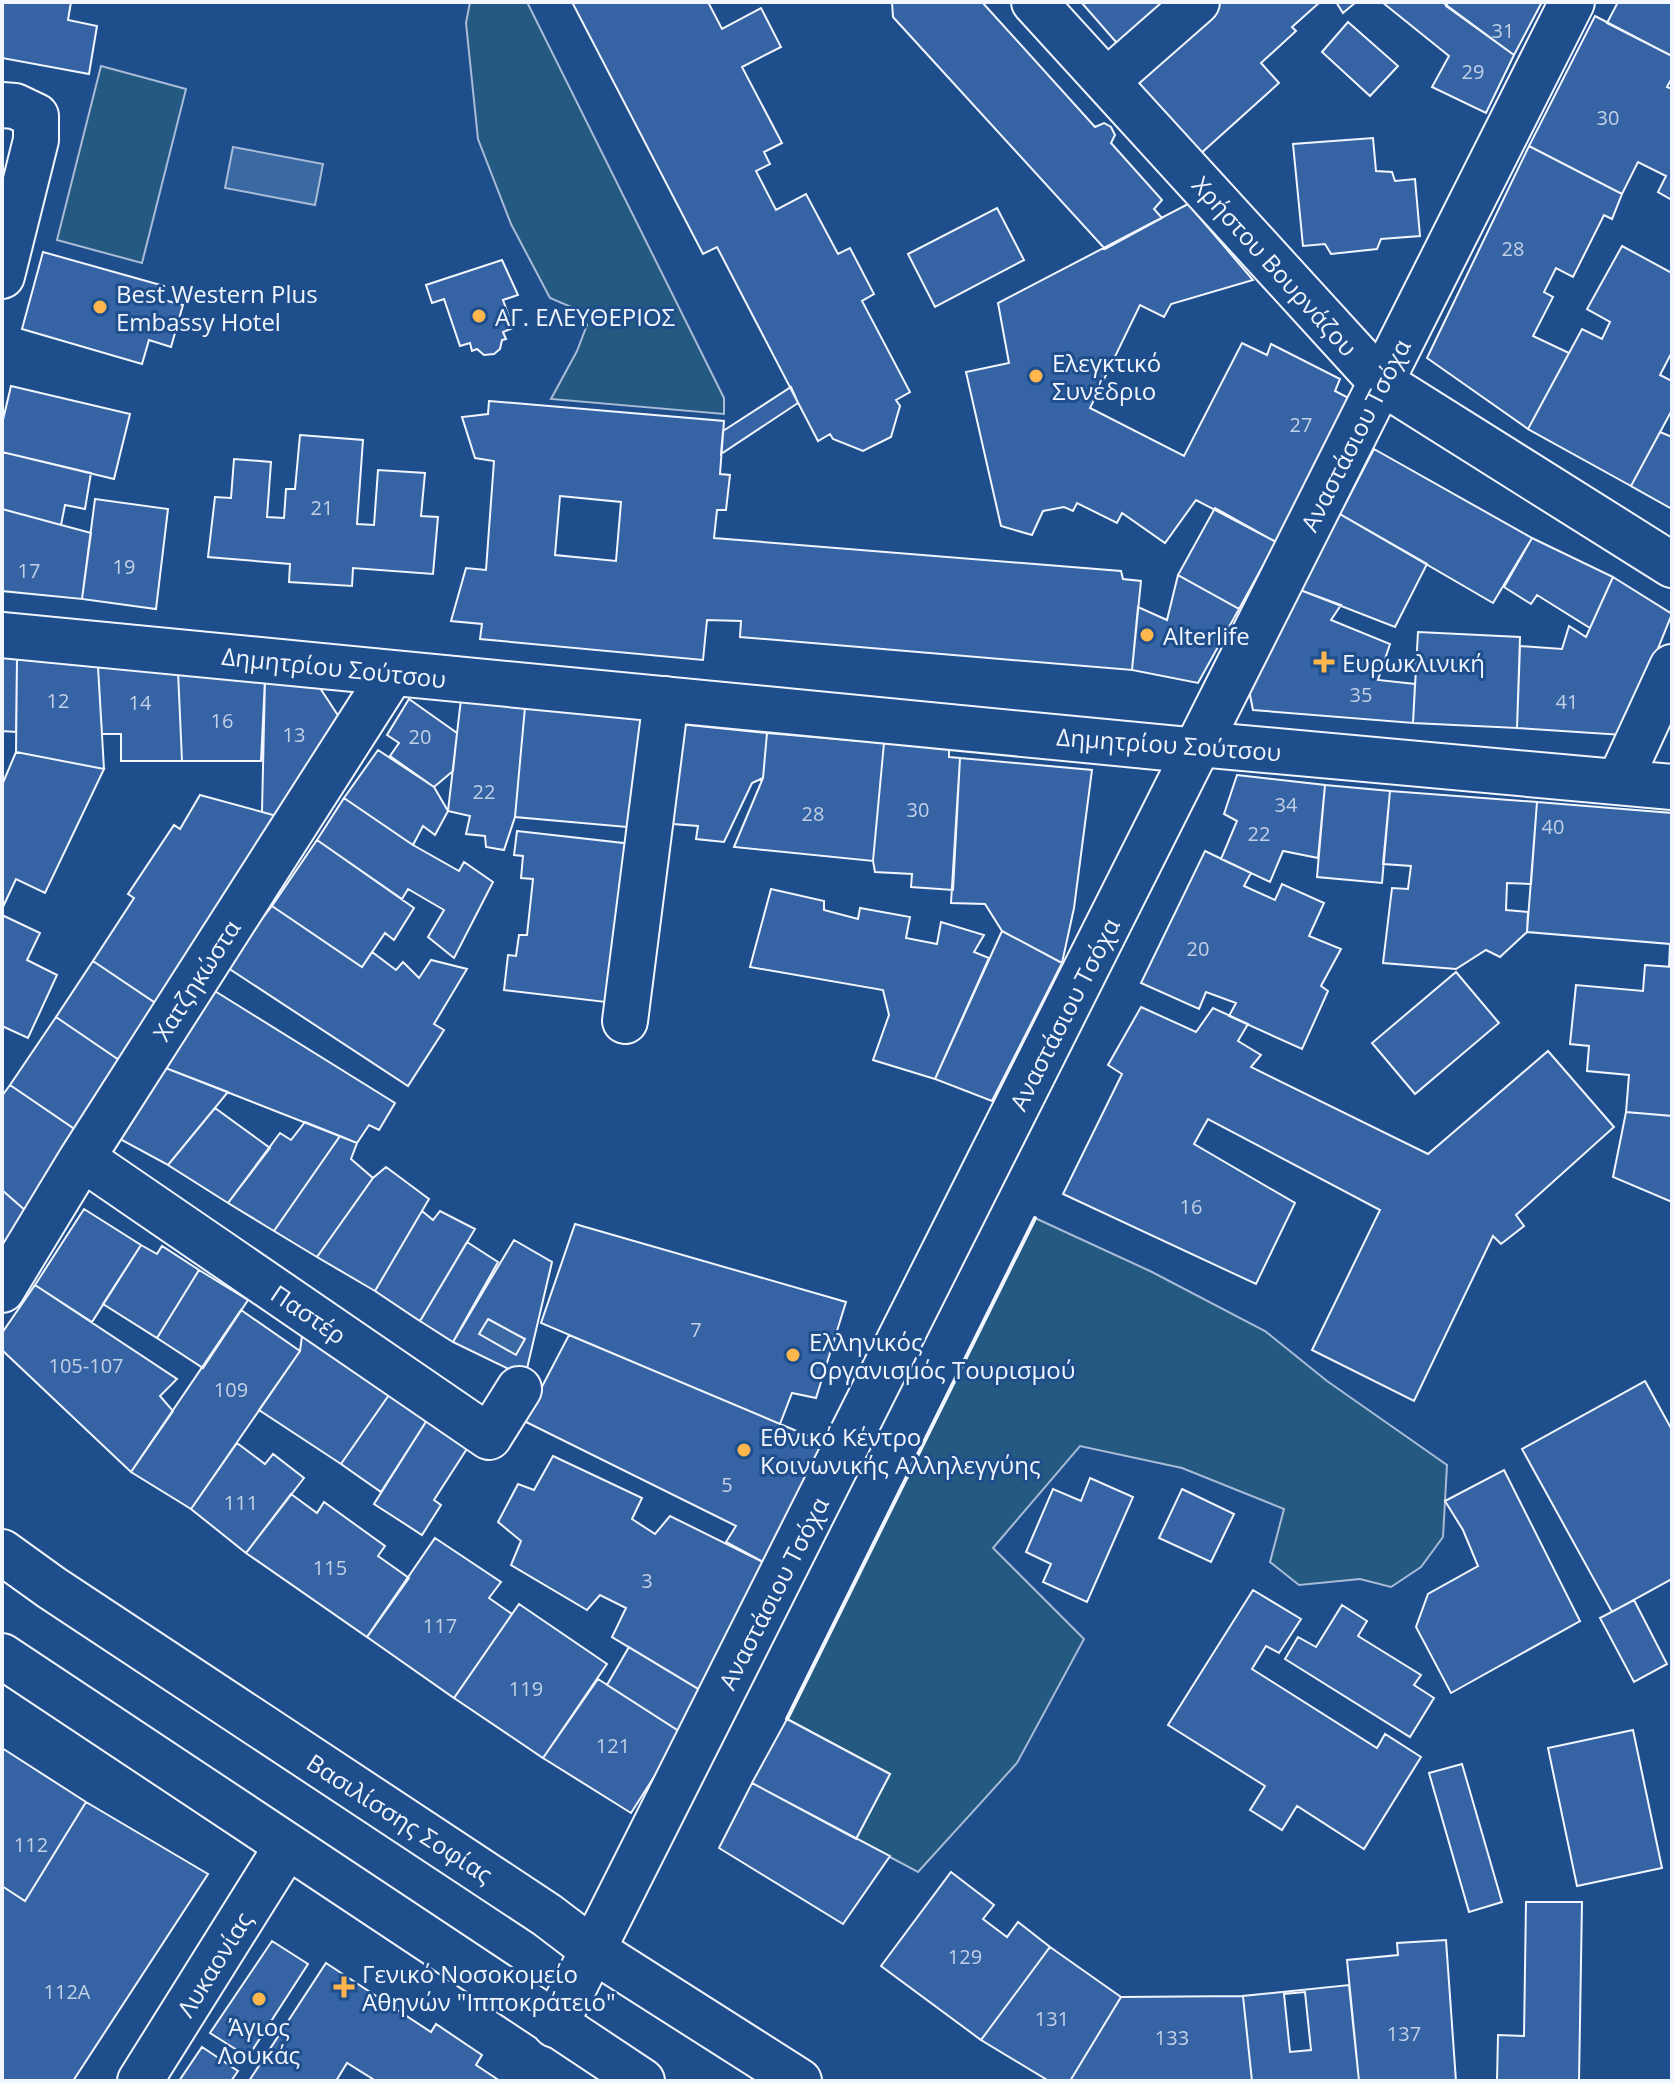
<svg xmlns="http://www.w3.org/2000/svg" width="1674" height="2083" font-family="'Open Sans',sans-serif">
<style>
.green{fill:#245a82;stroke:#a8bbd7;stroke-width:2}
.water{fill:#3b69a3;stroke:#a8bbd7;stroke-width:2}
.building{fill:#3563a3;stroke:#f2f6ff;stroke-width:2;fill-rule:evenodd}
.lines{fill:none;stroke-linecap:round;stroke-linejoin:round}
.minor-casing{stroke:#f2f6ff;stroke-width:48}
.major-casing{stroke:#f2f6ff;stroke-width:48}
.minor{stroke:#1f4e8c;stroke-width:44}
.major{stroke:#1f4e8c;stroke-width:44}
.wall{stroke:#f2f6ff;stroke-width:4}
.poi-dot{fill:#ffb74d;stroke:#1f4e8c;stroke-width:3}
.labels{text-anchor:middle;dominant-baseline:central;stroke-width:6;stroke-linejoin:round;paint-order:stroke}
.number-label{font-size:20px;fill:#c3d1e8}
.street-label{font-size:24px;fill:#f2f6ff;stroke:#1f4e8c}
.poi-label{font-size:24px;fill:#f2f6ff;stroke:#1f4e8c;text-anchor:start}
</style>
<rect width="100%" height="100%" fill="#1f4e8c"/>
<!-- green -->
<path class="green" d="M470 2H527L724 398V414L551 399 577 351 587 325 576 309 550 298 511 224 478 139 466 23Z
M101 66 186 89 142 263 57 240Z
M1035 1218 1152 1272 1265 1331 1327 1381 1447 1465 1443 1537 1421 1567 1391 1587 1360 1579 1299 1585 1270 1562 1284 1509 1182 1468 1080 1446 993 1548 1084 1639 1017 1763 918 1872 856 1839 890 1774 787 1719Z"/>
<!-- water -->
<path class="water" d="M233 147 323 164 315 205 225 188Z
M488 1319 525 1339 516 1355 479 1334Z"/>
<!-- building -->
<path class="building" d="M2 2H71L68 20 97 26 89 74 2 58Z
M572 2H708L722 29 761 8 781 47 742 67 782 143 764 152 770 164 756 171 776 210 806 194 838 254 850 248 874 294 862 301 910 392 896 400 900 406 891 437 863 451 833 439 830 434 818 441 717 247 703 254Z
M892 2H982L1095 127 1104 123 1111 127 1115 135 1111 143 1162 200 1154 209 1162 218 1105 249 893 17Z
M1081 2H1176L1123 50Z
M1216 2H1320L1292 27 1296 31 1261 63 1279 83 1199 155 1131 78Z
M1336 2H1356L1343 13Z
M1382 2H1442L1514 55 1486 113 1432 87 1449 56Z
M1448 2H1542L1514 55 1446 6Z
M1618 2H1672V56L1607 23Z
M1595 16 1672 56V78L1667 87 1672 89V200L1658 192 1666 176 1638 162 1622 194 1529 146Z
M1348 22 1398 66 1370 96 1322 52Z
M1373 138 1376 171 1392 172 1395 181 1415 179 1420 236 1381 239 1377 249 1331 254 1325 244 1303 246 1293 144Z
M1529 146 1622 194 1612 219 1604 215 1573 277 1556 268 1544 292 1553 297 1533 336 1569 353 1528 429 1427 358Z
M1188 204 1253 280 1171 304 1164 317 1140 305 1090 408 1184 456 1242 343 1267 355 1271 344 1340 379 1335 391 1362 405 1276 542 1196 500 1165 543 1122 513 1117 523 1077 503 1073 511 1064 507 1043 511 1032 535 1001 526 966 372 1009 363 998 303Z
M997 208 1024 260 935 307 908 254Z
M1622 246 1672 273V352L1660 375 1672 381V410L1631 486 1528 429 1582 329 1602 339 1610 322 1587 309Z
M43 252 164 286 160 299 183 305 171 347 149 340 142 364 22 329Z
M502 260 518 295 503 300 513 328 503 332 506 339 502 340 500 349 494 354 484 355 477 349 472 351 470 343 460 346 444 299 432 303 426 285Z
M11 386 130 414 114 479 2 452V424Z
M791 387 798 403 721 454 723 431Z
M489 401 724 421 720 474 730 475 726 510H717L714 538 1121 571 1123 579 1141 581 1132 670 740 637 741 621 707 620 703 660 480 639 482 624 451 621 466 568 486 570 494 461 475 458 462 417 488 414ZM560 496 621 502 616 561 555 555Z
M1660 432 1672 437V509L1631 486Z
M300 435 363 440 357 524 374 525 378 470 425 473 421 516 438 517 433 574 353 568 352 586 289 582 290 564 208 557 215 497 231 498 234 459 271 462 267 517 284 518 286 489H295Z
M1374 449 1532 538 1493 603 1340 514Z
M2 452 91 473 85 509 65 505 61 525 2 509Z
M95 499 168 509 156 609 82 599Z
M1215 508 1276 542 1239 609 1178 575Z
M2 509 91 533 82 599 2 591Z
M1340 514 1427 564 1395 627 1300 590Z
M1532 538 1613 577 1590 628 1537 595 1531 604 1504 587Z
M1178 575 1239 609 1198 683 1132 670 1138 607 1167 620Z
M1613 577 1672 614 1623 735 1517 728 1520 646 1562 649 1569 626 1586 637Z
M1300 590 1341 605 1331 620 1390 644 1378 680 1415 684 1413 723 1253 710 1249 690Z
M1418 632 1520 637 1517 728 1413 723Z
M2 657 17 659 16 732 2 731Z
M17 659 98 667 104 769 16 752Z
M98 667 178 671 182 761H121V734H102Z
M178 671 265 679 261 761H182Z
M265 679 318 685 341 720 284 818 262 812Z
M409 699 457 733 453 771 434 787 390 756 399 743 387 735Z
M461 699 525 707 515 817 504 850 486 847 485 836 466 834 470 816 448 811Z
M525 707 648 718 638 828 515 817Z
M679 724 767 733 763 778 752 783 724 842 696 839 698 826 673 824Z
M767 733 884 743 873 861 734 847 763 778Z
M884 743 949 746V757L960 758 953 890 911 887 912 874 875 872 873 861Z
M378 750 434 787 448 811 435 835 423 826 413 845 344 798Z
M16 752 104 769 45 893 16 879 2 909V785Z
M960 758 1092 770 1074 908 1062 963 1002 931 985 904 951 903Z
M1237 775 1325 785 1318 858 1283 851 1270 882 1221 859 1237 821 1224 814Z
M1325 785 1390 791 1382 883 1317 877Z
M1390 791 1537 802 1531 884 1507 883 1506 910 1528 912 1527 932 1500 957 1486 950 1456 969 1383 963 1392 888 1408 889 1411 866 1383 864Z
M200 795 284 818 160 1006 93 961 134 898 128 894 174 825 180 829Z
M344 798 413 845 459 871 464 862 493 882 454 958 428 937 444 910 408 889 402 899 317 840Z
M1537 802 1672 813V967H1669L1670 944 1527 932Z
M517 831 632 844 614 1003 504 990 508 955 516 956 519 935H527L533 879 521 878 523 856 514 855Z
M317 840 414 908 394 940 385 933 362 967 272 906Z
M1205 851 1251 873 1244 886 1275 900 1282 884 1324 903 1309 936 1341 949 1321 986 1328 991 1302 1049 1229 1016 1236 1003 1206 992 1199 1009 1141 983Z
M771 889 824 901V910L858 919 860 908 910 917 906 938 937 944 941 922 984 935 974 952 989 958 935 1079 873 1060 889 1015 883 990 750 967Z
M272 906 362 967 372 952 396 970 403 962 419 978 431 960 467 969 434 1024 444 1030 408 1086 225 966Z
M2 915 40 933 27 960 57 975 28 1038 2 1026Z
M1002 931 1062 963 992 1101 935 1079Z
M93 961 160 1006 125 1064 56 1017Z
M1645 965 1672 967V1116L1626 1112 1629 1075 1587 1071 1589 1046 1570 1044 1576 985 1643 991Z
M1456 972 1499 1023 1415 1094 1372 1043Z
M210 988 395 1103 379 1130 369 1125 357 1143 163 1067Z
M1141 1007 1196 1032 1213 1008 1248 1024 1238 1041 1261 1055 1251 1067 1428 1154 1548 1051 1614 1127 1516 1215 1524 1226 1501 1244 1493 1236 1414 1401 1312 1350 1380 1210 1208 1119 1194 1144 1295 1203 1256 1284 1063 1194 1122 1074 1108 1065Z
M56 1017 125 1064 79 1132 10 1085Z
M163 1067 228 1092 168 1165 118 1138Z
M10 1085 79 1132 27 1212 2 1190V1096Z
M215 1108 270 1148 228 1203 168 1165Z
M1626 1112 1672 1116V1202L1613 1177Z
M305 1122 340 1136 274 1231 228 1203 280 1133 291 1140Z
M340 1136 357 1143 351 1159 373 1178 317 1257 274 1231Z
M386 1167 429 1199 375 1291 317 1257 373 1178Z
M2 1190 27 1212 5 1245 2 1242Z
M84 1209 141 1245 92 1322 35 1285Z
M422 1211 433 1220 440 1211 475 1229 420 1321 375 1291Z
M575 1224 846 1302 816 1398 792 1393 780 1424 541 1323Z
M514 1240 552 1262 525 1377 453 1342ZM488 1319 525 1339 516 1355 479 1334Z
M467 1242 498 1262 453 1342 420 1321Z
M141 1245 157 1254 162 1246 199 1270 157 1338 103 1304Z
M199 1270 248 1300 203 1368 157 1338Z
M35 1285 177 1379 160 1396 173 1411 131 1472 2 1350V1333Z
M241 1310 300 1351 191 1509 131 1472Z
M569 1335 823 1442 767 1564 726 1542 736 1526 524 1421Z
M302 1336 391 1392 341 1464 259 1410 300 1351Z
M1645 1381 1672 1430V1579L1612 1612 1522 1449Z
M391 1392 429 1417 381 1492 341 1464Z
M429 1417 470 1444 434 1500 441 1505 422 1535 374 1504Z
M237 1443 265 1464 273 1454 304 1478 246 1553 191 1509Z
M553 1456 642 1498 632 1519 655 1534 670 1516 767 1564 700 1690 612 1637 626 1608 600 1595 587 1610 511 1565 521 1541 498 1522 518 1484 534 1490Z
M1504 1470 1580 1621 1451 1693 1416 1627 1428 1594 1478 1566 1463 1530 1445 1501Z
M1090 1478 1133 1497 1087 1602 1043 1582 1051 1564 1026 1552 1053 1489 1081 1501Z
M1182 1489 1234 1514 1211 1562 1159 1538Z
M291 1494 317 1513 324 1502 385 1546 378 1556 409 1578 367 1637 246 1553Z
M435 1538 501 1582 489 1598 512 1614 454 1698 367 1637Z
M1253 1590 1301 1619 1279 1653 1266 1646 1252 1669 1377 1748 1385 1734 1421 1757 1364 1849 1297 1806 1282 1830 1250 1810 1265 1786 1168 1725Z
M1634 1600 1667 1664 1634 1682 1600 1618Z
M519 1604 607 1664 543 1758 454 1698Z
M1342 1605 1367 1621 1358 1636 1421 1675 1414 1685 1434 1698 1410 1737 1285 1659 1298 1637 1316 1647Z
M629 1647 700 1690 682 1733 607 1685Z
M598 1679 682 1733 631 1813 543 1758Z
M787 1719 890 1774 856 1839 752 1783Z
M1633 1730 1662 1868 1577 1886 1548 1748Z
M2 1748 86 1802 25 1901 2 1886Z
M1462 1764 1502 1902 1469 1912 1429 1773Z
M752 1783 890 1856 843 1924 719 1848Z
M86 1802 208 1874 73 2081H2V1886L25 1901Z
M951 1872 994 1905 983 1919 1007 1937 1018 1922 1050 1947 981 2040 881 1966Z
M1526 1902H1582L1579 2081H1497L1498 2035 1524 2036Z
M1446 1940 1456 2081H1359L1347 1960 1398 1955 1397 1943Z
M272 1941 308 1964 248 2057 210 2033Z
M1050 1947 1121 1997 1070 2081H1049L981 2040Z
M326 1963 431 2032 436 2024 482 2055 476 2065 500 2081H376L347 2063 336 2081H249Z
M1349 1985 1359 2081H1252L1243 1996ZM1305 1992 1311 2050 1290 2052 1284 1994Z
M1243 1996 1252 2081H1070L1121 1997Z
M202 2047 238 2071 231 2081H179Z"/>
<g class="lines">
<!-- minor casing -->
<g class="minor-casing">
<path id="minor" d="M1034 2 1381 382 1672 565
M1107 81 1197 2
M2 105 15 106 36 116V140L2 276
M2 635 1188 750 1199 744 1672 787
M1619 782 1672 667
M625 1021 666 699
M82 1158 489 1437 519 1389
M2 1290 82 1158 392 673
M555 2025 1572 2
M140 2081 287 1846"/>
</g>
<!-- major casing -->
<g class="major-casing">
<path id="major" d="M2 1552 52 1588 547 1915 593 1950 799 2081
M2 1656 642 2081"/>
</g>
<!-- minor -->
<use href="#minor" class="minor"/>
<!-- major -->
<use href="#major" class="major"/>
<!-- wall -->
<path class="wall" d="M787 1719 1035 1218"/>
</g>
<!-- markers -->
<g class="poi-dot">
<circle cx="100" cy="307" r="8"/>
<circle cx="479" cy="316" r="8"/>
<circle cx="1036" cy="376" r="8"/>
<circle cx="1147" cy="635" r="8"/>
<path d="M1320 650h8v8h8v8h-8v8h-8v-8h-8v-8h8z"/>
<circle cx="793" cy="1355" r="8"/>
<circle cx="744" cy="1450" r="8"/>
<path d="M340 1975h8v8h8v8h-8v8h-8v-8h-8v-8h8z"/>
<circle cx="259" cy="1999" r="8"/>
</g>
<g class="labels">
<!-- number labels -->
<g class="number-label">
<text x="1503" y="30">31</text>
<text x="1473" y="71">29</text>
<text x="1608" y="117">30</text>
<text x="1513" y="248">28</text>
<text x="1301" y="424">27</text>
<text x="322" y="507">21</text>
<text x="124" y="566">19</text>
<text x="29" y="570">17</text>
<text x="1361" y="694">35</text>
<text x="58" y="700">12</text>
<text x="1567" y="701">41</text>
<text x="140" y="702">14</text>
<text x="222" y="720">16</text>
<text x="294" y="734">13</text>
<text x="420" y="736">20</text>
<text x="484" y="791">22</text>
<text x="1286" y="804">34</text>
<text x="918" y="809">30</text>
<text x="813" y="813">28</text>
<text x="1553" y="826">40</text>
<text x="1259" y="833">22</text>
<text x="1198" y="948">20</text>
<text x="1191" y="1206">16</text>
<text x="696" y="1329">7</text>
<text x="86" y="1365">105-107</text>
<text x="231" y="1389">109</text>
<text x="727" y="1484">5</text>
<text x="241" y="1502">111</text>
<text x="330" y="1567">115</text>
<text x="647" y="1580">3</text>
<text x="440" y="1625">117</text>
<text x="526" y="1688">119</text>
<text x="613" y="1745">121</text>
<text x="31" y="1844">112</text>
<text x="965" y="1956">129</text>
<text x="67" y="1991">112Α</text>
<text x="1052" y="2018">131</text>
<text x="1404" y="2033">137</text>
<text x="1172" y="2037">133</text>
</g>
<!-- street labels -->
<g class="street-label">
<text transform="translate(1275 266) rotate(48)">Χρήστου Βουρνάζου</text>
<text transform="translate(1355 435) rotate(-63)">Αναστάσιου Τσόχα</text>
<text transform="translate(334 667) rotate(6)">Δημητρίου Σούτσου</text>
<text transform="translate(1169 744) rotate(4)">Δημητρίου Σούτσου</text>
<text transform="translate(196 980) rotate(-57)">Χατζηκώστα</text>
<text transform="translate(1064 1014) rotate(-63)">Αναστάσιου Τσόχα</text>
<text transform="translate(309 1314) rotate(34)">Παστέρ</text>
<text transform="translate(773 1593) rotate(-63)">Αναστάσιου Τσόχα</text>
<text transform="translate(400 1818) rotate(33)">Βασιλίσσης Σοφίας</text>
<text transform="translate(214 1964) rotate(-58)">Λυκαονίας</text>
</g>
<!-- poi labels -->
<g class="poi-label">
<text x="116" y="293">Best Western Plus<tspan x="116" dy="28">Embassy Hotel</tspan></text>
<text x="495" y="316">ΑΓ. ΕΛΕΥΘΕΡΙΟΣ</text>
<text x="1052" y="362">Ελεγκτικό<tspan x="1052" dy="28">Συνέδριο</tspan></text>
<text x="1163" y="635">Alterlife</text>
<text x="1342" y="662">Ευρωκλινική</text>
<text x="809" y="1341">Ελληνικός<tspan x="809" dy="28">Οργανισμός Τουρισμού</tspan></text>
<text x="760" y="1436">Εθνικό Κέντρο<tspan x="760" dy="28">Κοινωνικής Αλληλεγγύης</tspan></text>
<text x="362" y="1973">Γενικό Νοσοκομείο<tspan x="362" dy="28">Αθηνών "Ιπποκράτειο"</tspan></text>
<text x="259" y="2026" text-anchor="middle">Άγιος<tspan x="259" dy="28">Λουκάς</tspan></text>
</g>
</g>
<!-- border -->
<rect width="1674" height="2083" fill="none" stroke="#f2f6ff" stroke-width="8"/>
</svg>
